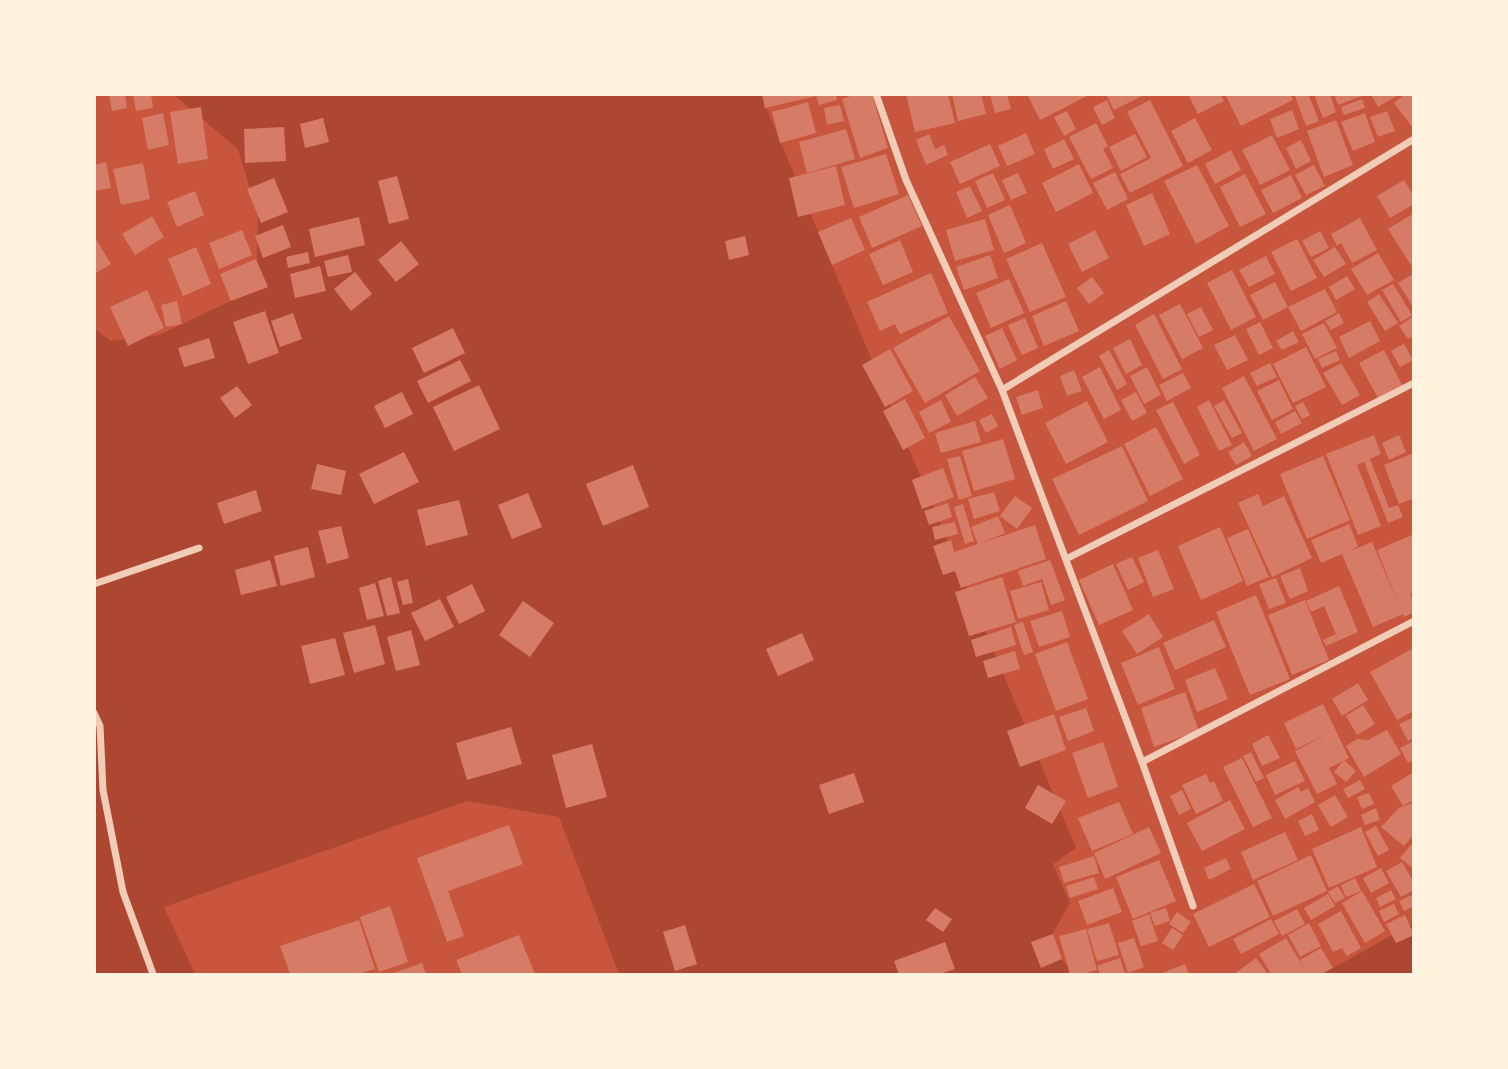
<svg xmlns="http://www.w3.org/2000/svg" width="1508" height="1069" font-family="'DM Sans',sans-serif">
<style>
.green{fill:#ae4732}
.building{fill:#d67c66}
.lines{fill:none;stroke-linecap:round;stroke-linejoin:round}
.minor{stroke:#f1ccb7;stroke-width:7}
</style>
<rect width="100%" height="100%" fill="#c8553d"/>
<!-- green -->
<path class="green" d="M174 95H761L1076 848 1053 864 1070 903 1048 942 1070 970 1067 974H619L559 817 467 801 164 907 195 974H95L94 328 111 341 159 335 256 289 258 215 238 149Z
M1412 924 1413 974H1322Z"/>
<!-- building -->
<path class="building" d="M109 94H125L127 108 112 111Z
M133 94H151L153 108 136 111Z
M762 94H836L837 100 819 105 816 96 765 108Z
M856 94H872L888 148 860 158 842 99Z
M906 94H948L955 123 915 132Z
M952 94H981L986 114 958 121Z
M990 94H1007L1011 109 995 113Z
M1027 94H1091L1040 120Z
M1106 94H1146L1114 110Z
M1188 94H1220L1224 101 1198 114Z
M1225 94H1290L1293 100 1241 126Z
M1298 94H1308L1319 121 1306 126 1295 96Z
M1314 94H1330L1336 112 1323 118Z
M1334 94H1365V95L1338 105Z
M1371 94H1400L1378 107Z
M1405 94H1414V126L1412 127 1394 103Z
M1362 99 1365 108 1344 115 1341 107Z
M1107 100 1115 118 1102 125 1093 107Z
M1150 100 1183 166 1130 193 1120 174 1151 158 1127 112Z
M808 102 816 133 780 143 772 112Z
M840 105 844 121 827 125 824 108Z
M201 107 208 159 178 164 170 112Z
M1292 110 1299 129 1277 138 1270 119Z
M1067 111 1076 129 1064 136 1054 117Z
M1387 111 1395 131 1378 137 1370 117Z
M163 113 169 145 148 150 142 118Z
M1365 113 1375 142 1353 151 1341 122Z
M323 118 329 142 305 148 300 124Z
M1195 118 1212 150 1188 163 1171 131Z
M1336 120 1353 165 1324 177 1307 131Z
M1096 123 1108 146 1103 149 1113 168 1091 179 1069 137Z
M284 127 286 161 245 163 244 129Z
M846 129 855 159 807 173 799 142Z
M1026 133 1035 154 1007 166 998 146Z
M929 134 935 149 944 145 948 155 926 165 916 140Z
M1135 134 1147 157 1121 171 1109 147Z
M1272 135 1290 170 1260 185 1242 150Z
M1064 139 1074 159 1053 169 1044 149Z
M1301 140 1311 161 1296 169 1286 148Z
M990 144 1000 166 960 184 950 162Z
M1231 150 1241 170 1215 184 1205 164Z
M886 154 899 194 854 208 841 167Z
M106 162 111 188 94 191V165Z
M143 163 150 199 121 205 113 169Z
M1079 164 1093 193 1056 212 1042 183Z
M1197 165 1229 226 1196 244 1164 181Z
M1314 165 1325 186 1306 195 1295 175Z
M836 166 845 205 798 217 789 178Z
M1115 172 1128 199 1107 210 1093 183Z
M993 173 1005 200 987 208 975 181Z
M1018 173 1027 193 1011 200 1002 180Z
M1245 174 1266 214 1240 227 1220 187Z
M1291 175 1302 198 1273 213 1261 190Z
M397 176 409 219 389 224 378 181Z
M274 178 288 212 261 223 247 189Z
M1404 180 1414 196V204L1390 218 1377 196Z
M970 186 982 211 967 218 956 192Z
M195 191 204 215 177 227 167 202Z
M1152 193 1170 234 1144 246 1126 205Z
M908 195 922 226 872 248 859 217Z
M1010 205 1026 243 1004 253 988 215Z
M1414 213V270L1388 229Z
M152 216 164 237 135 255 122 234Z
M359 217 365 245 315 257 309 229Z
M851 218 865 250 832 265 818 232Z
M1360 218 1377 250 1352 263 1341 243 1337 246 1331 234Z
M985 219 994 250 955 261 946 230Z
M283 225 291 247 263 258 255 236Z
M242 230 252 255 219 269 209 243Z
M1095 230 1109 258 1082 272 1068 244Z
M1320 231 1329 248 1311 257 1302 241Z
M94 236 111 264 94 274Z
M745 236 749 255 729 260 725 241Z
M1297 239 1317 278 1291 291 1271 252Z
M900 240 913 272 883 285 869 254Z
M401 241 419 264 396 282 378 260Z
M1042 243 1066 297 1030 312 1006 259Z
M196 247 211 284 183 296 168 259Z
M1335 247 1346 264 1324 277 1313 260Z
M308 252 310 263 288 268 286 257Z
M1378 253 1394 280 1367 295 1351 269Z
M348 255 352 272 328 277 324 261Z
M990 255 998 278 964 290 956 267Z
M1266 256 1275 274 1249 287 1239 270Z
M256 259 268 287 231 301 220 274Z
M320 266 326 291 295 298 290 274Z
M1232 270 1256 317 1231 330 1207 283Z
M355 272 372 294 351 311 334 289Z
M931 273 948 313 900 334 895 324 880 331 867 302Z
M1414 273V308L1398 283Z
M1347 276 1355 289 1336 300 1329 287Z
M1092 277 1104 293 1089 304 1077 288Z
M1009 279 1024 313 991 328 976 293Z
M1275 282 1288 307 1263 320 1250 295Z
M1393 284 1412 315 1401 322 1382 290Z
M1325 289 1337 312 1301 331 1288 307Z
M147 290 164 328 128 346 110 307Z
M1379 294 1398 323 1385 331 1367 302Z
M177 301 182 324 166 327 161 305Z
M1066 301 1079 331 1044 346 1032 316Z
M1180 304 1203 348 1182 359 1159 315Z
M1201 307 1213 330 1199 337 1187 314Z
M265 311 279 353 248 364 233 322Z
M293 313 302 339 280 347 271 321Z
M1339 313 1344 323 1331 330 1325 321Z
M1154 314 1182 369 1163 379 1135 325Z
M949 316 980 371 925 403 893 348Z
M1414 316V336L1408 339 1399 326Z
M1025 318 1038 348 1022 355 1008 325Z
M1370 321 1380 341 1349 358 1339 337Z
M1260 322 1273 348 1259 355 1246 329Z
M1324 323 1337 348 1315 359 1302 334Z
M453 328 465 353 424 373 412 348Z
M1002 328 1017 360 1000 369 985 336Z
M1293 331 1299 342 1282 350 1276 341Z
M1235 335 1248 360 1227 370 1214 345Z
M209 338 215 358 184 367 178 348Z
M1130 339 1142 365 1126 374 1113 348Z
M1404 344 1413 360 1400 367 1391 351Z
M1306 347 1326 387 1293 403 1273 364Z
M890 349 913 391 885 407 862 365Z
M1109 350 1127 384 1117 390 1099 356Z
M1384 350 1402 385 1378 398 1359 363Z
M1336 351 1340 360 1322 368 1318 359Z
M460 360 471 381 428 403 417 381Z
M1270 363 1277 377 1257 386 1250 373Z
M1341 363 1360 395 1342 405 1323 373Z
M1100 367 1121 410 1104 419 1082 377Z
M1147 367 1161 395 1144 404 1130 376Z
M1074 370 1082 391 1067 396 1060 376Z
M1183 373 1191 388 1167 401 1159 385Z
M1244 376 1277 439 1254 451 1222 388Z
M975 377 988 398 957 416 945 395Z
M1279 380 1293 409 1272 420 1257 391Z
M479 385 500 429 454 451 433 407Z
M237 386 252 405 235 418 220 398Z
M1038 390 1043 408 1022 415 1016 397Z
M402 392 413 414 385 428 374 406Z
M1136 392 1147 413 1132 421 1121 400Z
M905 399 925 438 903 450 883 411Z
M941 400 951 422 929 433 919 412Z
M1209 400 1232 445 1219 451 1197 407Z
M1224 400 1242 433 1232 438 1214 406Z
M1087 401 1108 442 1066 464 1045 423Z
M1173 402 1200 455 1184 464 1156 410Z
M1303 402 1310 415 1302 419 1295 406Z
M1295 411 1302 423 1281 434 1275 422Z
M992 414 998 426 986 433 979 420Z
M975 421 981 442 941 453 935 433Z
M1156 427 1183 479 1150 496 1124 444Z
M1374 435 1381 454 1370 459 1389 508 1398 505 1403 517 1388 523 1364 462 1357 465 1381 526 1358 535 1326 454Z
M1399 435 1406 452 1389 460 1382 443Z
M1003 439 1015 479 974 491 962 451Z
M1244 442 1252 456 1236 465 1228 452Z
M1122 446 1148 501 1079 535 1052 479Z
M404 452 419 482 374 504 359 474Z
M1414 453V498L1399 504 1384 465Z
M960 456 972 496 959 500 947 459Z
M1323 456 1350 520 1307 539 1280 474Z
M317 464 346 471 341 495 311 489Z
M633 465 649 507 603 526 586 484Z
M943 468 954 497 922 509 912 480Z
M256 490 262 511 224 524 217 503Z
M994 492 1000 511 974 519 968 499Z
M528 493 542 527 512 539 498 505Z
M1258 494 1263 506 1284 496 1312 558 1272 577 1238 503Z
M1015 496 1032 508 1017 529 1000 516Z
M459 500 468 535 426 546 417 510Z
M948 503 952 517 929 525 924 511Z
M963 504 974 541 965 544 954 507Z
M998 516 1005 533 981 543 1035 525 1046 559 961 588 955 571 943 575 933 546 951 540 954 552 978 544 971 527Z
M955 522 958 534 935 540 932 527Z
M1349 524 1358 546 1350 551 1372 542 1400 608 1377 550 1414 534V592L1410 594 1414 602V612L1404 617 1403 614 1373 627 1342 554 1321 563 1311 540Z
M341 526 349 558 327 564 318 531Z
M1220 527 1243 581 1201 600 1178 546Z
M1248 529 1269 577 1247 586 1227 538Z
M308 547 315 577 281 586 274 556Z
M1158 550 1174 589 1153 597 1138 558Z
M1132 557 1144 582 1128 590 1116 564Z
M270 560 277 586 241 595 235 570Z
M1050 560 1065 600 1051 605 1042 579 1023 586 1018 571Z
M1113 564 1133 610 1099 625 1079 580Z
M1300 568 1308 591 1290 599 1280 576Z
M391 577 400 613 387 616 378 581Z
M1002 577 1016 622 969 636 955 592Z
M1276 578 1286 603 1269 609 1259 584Z
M408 579 413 603 403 605 397 582Z
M1041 582 1049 610 1018 619 1010 591Z
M375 583 384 616 367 620 359 588Z
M472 584 485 611 459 624 446 597Z
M1339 586 1358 632 1326 646 1323 640 1336 634 1324 606 1311 612 1306 601Z
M1256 595 1290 679 1250 695 1216 612Z
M440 599 454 627 425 641 411 613Z
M1305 600 1329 660 1292 675 1268 615Z
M523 601 554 623 530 657 499 635Z
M1062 611 1070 637 1039 647 1030 621Z
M1149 614 1163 637 1137 654 1122 631Z
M1214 620 1226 647 1175 670 1163 643Z
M1023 622 1033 652 1024 655 1014 625Z
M375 625 385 664 354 673 343 633Z
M1011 627 1016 645 976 657 971 640Z
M411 630 420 665 396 671 387 637Z
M802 633 814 660 778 676 766 649Z
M335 638 345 675 310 684 301 646Z
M1067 642 1088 699 1056 711 1035 654Z
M1159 647 1175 689 1138 705 1121 663Z
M1414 648V711L1397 720 1370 672Z
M1015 651 1020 669 988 678 983 661Z
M1215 668 1228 699 1197 712 1185 680Z
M1358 683 1368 700 1342 716 1332 699Z
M1185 692 1199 731 1154 747 1141 708Z
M1323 704 1349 758 1329 768 1337 784 1317 794 1295 751 1331 732 1296 749 1284 723Z
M1363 705 1375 724 1357 735 1346 716Z
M1086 708 1094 731 1068 741 1059 717Z
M1054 714 1066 750 1020 767 1007 731Z
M1414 717V738L1408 741 1399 724Z
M511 727 522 764 467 780 456 743Z
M1387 730 1401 754 1364 777 1346 746 1357 739 1368 740Z
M1268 735 1280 758 1262 766 1252 744Z
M1414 741V760L1408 763 1400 748Z
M1103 742 1118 787 1088 798 1072 753Z
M592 744 607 797 566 808 552 755Z
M1251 752 1264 778 1256 782 1243 756Z
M1242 758 1272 818 1253 827 1223 767Z
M1344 760 1356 771 1346 782 1334 772Z
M1295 761 1305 781 1275 795 1266 775Z
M1414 772V800L1403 806 1391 786Z
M854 773 864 802 829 814 819 785Z
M1206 774 1210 783 1214 781 1223 801 1196 814 1182 785Z
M1360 780 1365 789 1348 798 1343 789Z
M1038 785 1066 801 1052 824 1025 808Z
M1298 787 1301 792 1308 788 1315 802 1285 819 1275 800Z
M1182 790 1191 809 1179 815 1170 796Z
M1369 793 1374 804 1362 809 1357 797Z
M1335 795 1348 817 1331 827 1318 805Z
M1230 800 1245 829 1202 851 1187 823Z
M1119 802 1133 834 1092 851 1078 818Z
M1414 803V834L1404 846 1381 827 1399 808Z
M1376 808 1380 820 1365 825 1361 815Z
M1312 814 1319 830 1305 836 1298 821Z
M509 825 523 864 448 891 464 936 447 942 417 858Z
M1376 826 1389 850 1378 856 1365 832Z
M1149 827 1161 853 1105 879 1094 853Z
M1361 827 1377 867 1329 888 1312 849Z
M1285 832 1298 860 1253 880 1241 852Z
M1414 841V869L1400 858Z
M1311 855 1327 891 1273 916 1257 881Z
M1094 856 1099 873 1064 883 1059 867Z
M1226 858 1231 869 1209 880 1204 868Z
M1159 860 1176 901 1133 919 1116 877Z
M1402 862 1414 883V890L1401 897 1386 871Z
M1381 868 1389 883 1371 893 1363 878Z
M1094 877 1098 889 1070 898 1066 886Z
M1355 878 1361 891 1346 897 1341 885Z
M1254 884 1270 917 1209 947 1193 914Z
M1338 886 1345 898 1335 903 1328 892Z
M1113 888 1122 912 1087 925 1078 901Z
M1391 890 1396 899 1380 907 1376 898Z
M1362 891 1385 931 1365 943 1342 903Z
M1328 894 1335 906 1311 920 1304 908Z
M1414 894V906L1404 911 1399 901Z
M1394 904 1399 914 1384 922 1379 911Z
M390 906 408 962 379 972 360 917Z
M935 908 952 919 943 932 926 920Z
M1166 908 1170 921 1155 926 1150 913Z
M1297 909 1305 924 1282 936 1274 921Z
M1341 911 1361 948 1347 956 1342 948 1333 952 1318 924Z
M1177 912 1191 922 1183 933 1169 924Z
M1149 914 1158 941 1141 946 1132 921Z
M1405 915 1414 935 1396 943 1386 924Z
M1271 919 1279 934 1241 954 1233 939Z
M359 920 375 969 359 974H290L280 946Z
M1109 923 1119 955 1097 961 1087 929Z
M1309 923 1321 946 1300 957 1288 935Z
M685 925 697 964 675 971 663 932Z
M1172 928 1183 935 1173 950 1162 943Z
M1086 929 1097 970 1082 974H1070L1059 936Z
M1053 934 1062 959 1041 968 1031 942Z
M519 935 535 974H462L456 960Z
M1134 938 1144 967 1128 973 1118 943Z
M1286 938 1305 970 1300 960 1321 948 1333 968 1321 974H1271L1259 954Z
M945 942 955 969 940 974H899L894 961Z
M1120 958 1125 974H1100L1097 966Z
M1256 958 1268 974H1234Z
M422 963 426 974H391Z
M1185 964 1189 974H1160Z"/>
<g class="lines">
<!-- minor -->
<path class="minor" d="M876 94 906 180 1002 390 1142 762 1193 906
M1002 390 1414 139
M1066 559 1414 383
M94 584 199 548
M94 713 100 726 103 790 123 892 153 974
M1142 762 1414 621"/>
</g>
<!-- border -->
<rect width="1508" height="1069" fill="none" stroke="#fff3e0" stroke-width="192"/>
</svg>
